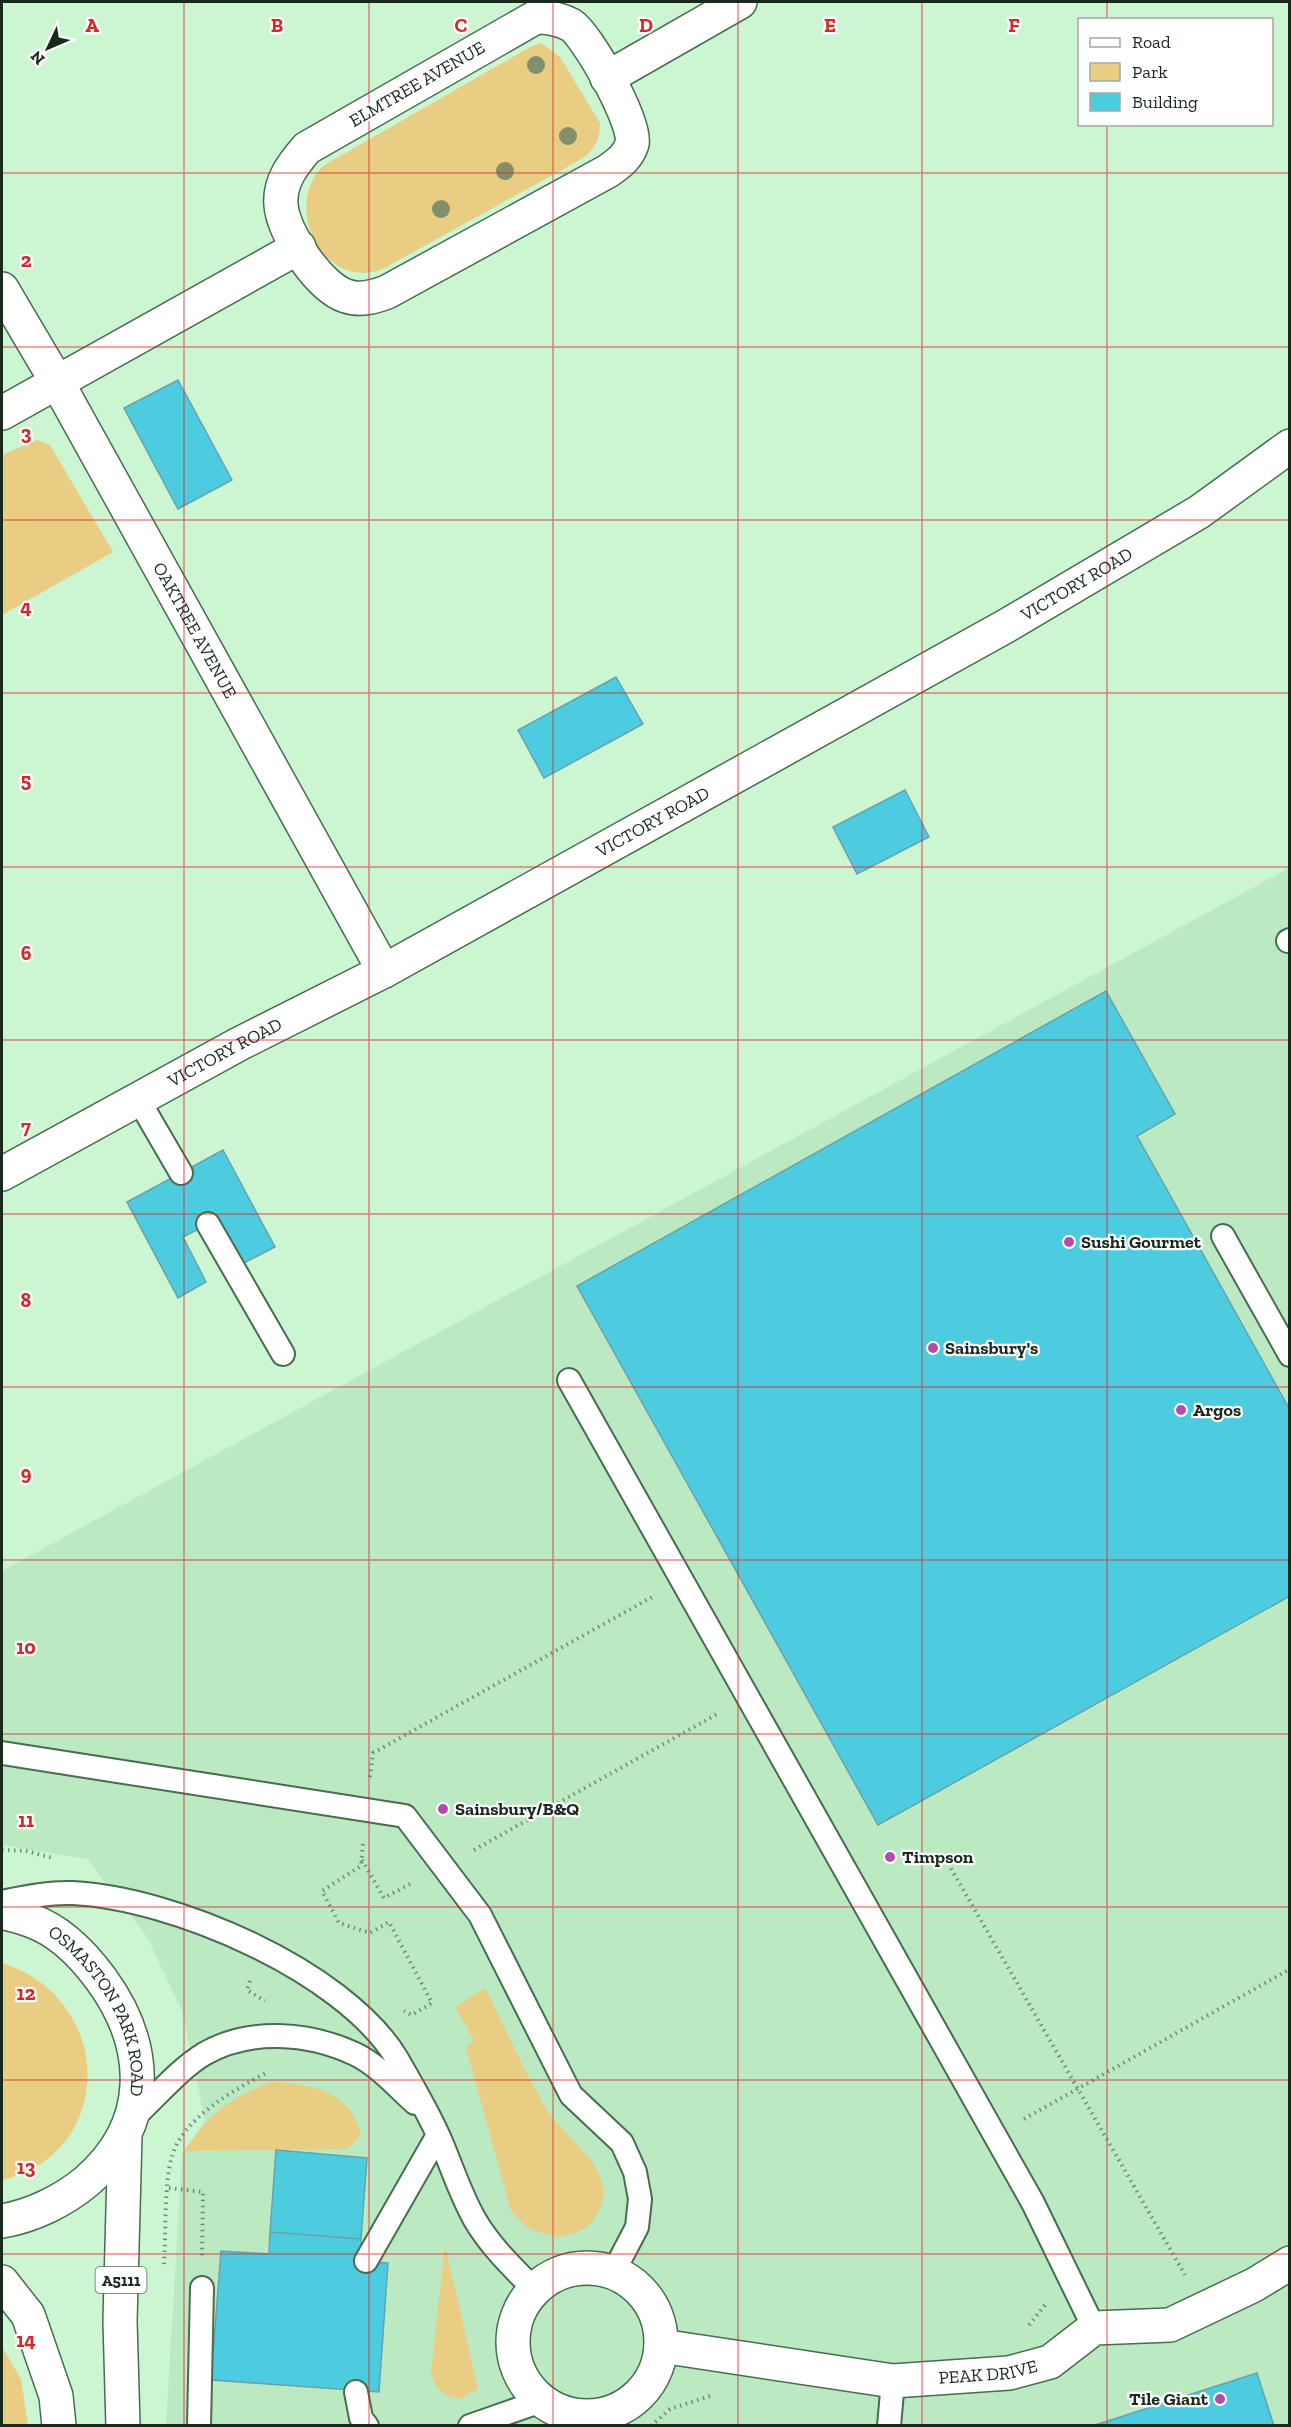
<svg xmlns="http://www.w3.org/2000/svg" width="1291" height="2427" font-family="'Zilla Slab',serif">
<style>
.built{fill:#bbeac2}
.green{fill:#e8cd83}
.building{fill:#4dcce0;stroke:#67a2ac;stroke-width:1.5}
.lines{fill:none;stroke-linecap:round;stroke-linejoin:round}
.service-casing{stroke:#486c4f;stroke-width:26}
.minor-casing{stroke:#486c4f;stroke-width:36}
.tertiary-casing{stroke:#486c4f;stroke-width:36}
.trunk-casing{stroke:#486c4f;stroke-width:36}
.path{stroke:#708c74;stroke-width:4;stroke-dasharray:1.5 4.5;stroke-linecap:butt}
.service{stroke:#fff;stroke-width:22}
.minor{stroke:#fff;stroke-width:33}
.tertiary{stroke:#fff;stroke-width:33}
.trunk{stroke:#fff;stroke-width:33}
.tree{fill:#838f6a}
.grid{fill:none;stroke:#d62828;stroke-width:1.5;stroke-opacity:0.55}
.poi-dot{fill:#b34bae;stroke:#fff;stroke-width:2}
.labels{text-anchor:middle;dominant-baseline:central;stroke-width:4.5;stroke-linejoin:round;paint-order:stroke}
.shield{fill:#fff;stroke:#5e6960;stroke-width:1.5}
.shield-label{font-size:16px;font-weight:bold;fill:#19291c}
.street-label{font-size:18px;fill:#19291c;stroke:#fff}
.poi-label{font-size:18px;font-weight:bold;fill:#19291c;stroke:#fff;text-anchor:start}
.grid-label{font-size:20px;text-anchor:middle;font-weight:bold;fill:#d62828;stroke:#fff;stroke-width:4.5;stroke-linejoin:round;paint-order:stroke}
</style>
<rect width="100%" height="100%" fill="#ccf5d2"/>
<!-- built -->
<path class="built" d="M1289 868V2425H166L182 2154 205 2120 182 2011 147 1937 87 1859 2 1845V1571Z"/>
<!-- green -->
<path class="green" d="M541 43 560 57 600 123C600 138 596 147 585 157L381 270C375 271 368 273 362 273 311 270 288 200 323 166L530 47Z
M37 440 50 445 113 552 2 615V455Z
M2 1963C116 1999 116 2154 2 2180Z
M485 1988C505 2027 523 2069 545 2107 566 2143 631 2175 590 2224 583 2232 562 2238 552 2236 530 2230 526 2228 511 2211L466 2048 474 2040 455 2007Z
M272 2082C311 2084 351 2091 361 2135L348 2149 184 2151C212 2112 226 2100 272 2082Z
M445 2245 478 2389 460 2399C442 2394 434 2390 431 2371Z
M2 2347 21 2379 28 2425H2Z"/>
<!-- building -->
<path class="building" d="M178 380 232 480 178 509 124 408Z
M616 677 643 724 544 778 518 730Z
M905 790 929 837 857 874 833 827Z
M1106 991 1175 1114 1137 1136 1290 1410V1596L878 1825 577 1286Z
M223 1150 275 1247 240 1265 216 1220 183 1237 206 1282 178 1298 127 1202Z
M276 2150 367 2158 361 2239 270 2232Z
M270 2232 361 2239 360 2261 388 2263 379 2392 211 2380 221 2251 269 2254Z
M1257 2373 1274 2426H1092Z"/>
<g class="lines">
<!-- service casing -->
<g class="service-casing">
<path id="service" d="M1288 941 1290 940
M138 1099 181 1173
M208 1224 283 1354
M1223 1236 1290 1355
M569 1380 1033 2203 1094 2328
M2 1753 405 1816 480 1915 571 2095 622 2143 635 2172 640 2199 637 2227 613 2273
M2 1902C24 1897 50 1892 73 1893 173 1898 342 1970 396 2057 411 2083 427 2110 439 2137 451 2164 460 2194 475 2220 491 2247 512 2267 534 2289
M132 2119C155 2098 178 2070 204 2054 249 2028 308 2032 355 2054 378 2065 397 2087 415 2103
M366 2261 438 2135
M356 2392 361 2418 367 2426
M199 2426 202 2288
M470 2426 541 2401
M889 2426 893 2381"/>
</g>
<!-- minor casing -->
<g class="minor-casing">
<g id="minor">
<path d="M536 17C548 17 560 19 571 25 588 36 638 126 632 144 628 157 618 164 608 171L387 292C374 297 360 301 346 296 319 287 283 233 281 205 279 182 293 164 307 148Z"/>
<path d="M607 78 740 2"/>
<path id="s1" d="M2 289 57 382 384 971"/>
<path d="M2 413 299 247"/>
<circle cx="587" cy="2342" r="74"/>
<path id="s2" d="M661 2346 893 2381 1009 2373 1050 2362 1094 2328 1170 2325 1254 2285 1290 2263"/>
</g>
</g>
<!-- tertiary casing -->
<g class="tertiary-casing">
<g id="tertiary">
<path id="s3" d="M2 1174 239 1044 384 971 1006 626 1199 512 1290 446"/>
</g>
</g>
<!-- trunk casing -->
<g class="trunk-casing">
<g id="trunk">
<path id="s4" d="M2 1912C12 1915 23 1917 32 1921 60 1931 84 1956 101 1979 150 2046 153 2124 87 2181 63 2201 32 2216 2 2221"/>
<path d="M2 2282 28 2315 56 2396 59 2426"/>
<path d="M123 2426 120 2321 125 2135"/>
</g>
</g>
<!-- path -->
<path class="path" d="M370 1777 373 1753 652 1597
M363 1844 361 1866 322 1891 339 1923 370 1933 389 1922 432 2003 412 2015 404 2011
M2 1850 26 1851 53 1858
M474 1850 719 1713
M945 1858 1185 2275
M362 1860 384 1898 412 1883
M250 1981 247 1990 265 2001
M1024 2119 1290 1969
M169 2188 203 2192 202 2256
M164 2264C166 2235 164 2182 172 2156 183 2118 235 2089 268 2072
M1029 2325 1045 2305
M651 2426 670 2409 713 2395"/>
<!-- service -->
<use href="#service" class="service"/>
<!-- minor -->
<use href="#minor" class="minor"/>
<!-- tertiary -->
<use href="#tertiary" class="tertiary"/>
<!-- trunk -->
<use href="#trunk" class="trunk"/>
</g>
<!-- trees -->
<g class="tree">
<circle cx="536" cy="65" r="9"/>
<circle cx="568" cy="136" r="9"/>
<circle cx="505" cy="171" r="9"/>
<circle cx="441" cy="209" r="9"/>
</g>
<!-- grid -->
<path class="grid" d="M184 2V2426M369 2V2426M553 2V2426M738 2V2426M922 2V2426M1107 2V20M1107 124V2426M2 173H1290M2 347H1290M2 520H1290M2 693H1290M2 867H1290M2 1040H1290M2 1214H1290M2 1387H1290M2 1560H1290M2 1734H1290M2 1907H1290M2 2080H1290M2 2254H1290"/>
<!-- markers -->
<g class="poi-dot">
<circle cx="1069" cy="1242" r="6"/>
<circle cx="933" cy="1348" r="6"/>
<circle cx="1181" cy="1410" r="6"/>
<circle cx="443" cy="1809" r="6"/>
<circle cx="890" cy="1857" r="6"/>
<circle cx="1220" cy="2399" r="6"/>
</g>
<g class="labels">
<!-- shield labels -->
<rect class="shield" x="95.5" y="2267" width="51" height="26" rx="4.5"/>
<g class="shield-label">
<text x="121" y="2280">A5111</text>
</g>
<!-- street labels -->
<g class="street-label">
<text transform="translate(417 84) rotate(-30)">ELMTREE AVENUE</text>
<text stroke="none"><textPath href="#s3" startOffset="1226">VICTORY ROAD</textPath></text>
<text stroke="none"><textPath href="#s1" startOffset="392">OAKTREE AVENUE</textPath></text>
<text stroke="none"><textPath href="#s3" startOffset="740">VICTORY ROAD</textPath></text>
<text stroke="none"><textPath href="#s3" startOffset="254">VICTORY ROAD</textPath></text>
<text stroke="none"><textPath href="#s4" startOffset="150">OSMASTON PARK ROAD</textPath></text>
<text stroke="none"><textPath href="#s2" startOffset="330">PEAK DRIVE</textPath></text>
</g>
<!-- poi labels -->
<g class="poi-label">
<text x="1081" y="1242">Sushi Gourmet</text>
<text x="945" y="1348">Sainsbury's</text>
<text x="1193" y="1410">Argos</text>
<text x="455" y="1809">Sainsbury/B&amp;Q</text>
<text x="902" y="1857">Timpson</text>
<text x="1208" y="2399" text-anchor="end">Tile Giant</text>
</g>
</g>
<g class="grid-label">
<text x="92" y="32">A</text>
<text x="277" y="32">B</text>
<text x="461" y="32">C</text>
<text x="646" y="32">D</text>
<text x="830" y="32">E</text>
<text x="1014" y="32">F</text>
<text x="26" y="267">2</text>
<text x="26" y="440">3</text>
<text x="26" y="614">4</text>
<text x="26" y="787">5</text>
<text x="26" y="960">6</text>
<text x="26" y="1134">7</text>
<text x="26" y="1307">8</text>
<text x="26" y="1480">9</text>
<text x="26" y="1654">10</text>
<text x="26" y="1827">11</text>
<text x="26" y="2000">12</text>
<text x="26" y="2174">13</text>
<text x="26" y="2347">14</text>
</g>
<!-- border -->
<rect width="1291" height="2427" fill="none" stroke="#19291c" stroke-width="6"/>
<!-- legend -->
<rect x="1078" y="18" width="195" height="108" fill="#ffffff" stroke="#a3a9a4" stroke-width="1.5"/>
<rect x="1090" y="38" width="30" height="9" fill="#ffffff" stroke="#a3a9a4" stroke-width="1.5"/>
<text x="1132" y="48" font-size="18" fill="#19291c">Road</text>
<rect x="1090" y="63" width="30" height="18" fill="#e8cd83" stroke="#a3a9a4" stroke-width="1.5"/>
<text x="1132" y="78" font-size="18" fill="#19291c">Park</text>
<rect x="1090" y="93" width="30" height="18" fill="#4dcce0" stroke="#a3a9a4" stroke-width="1.5"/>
<text x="1132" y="108" font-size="18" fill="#19291c">Building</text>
<!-- north arrow -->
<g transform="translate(48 48) rotate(226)" stroke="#ffffff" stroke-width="4.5" paint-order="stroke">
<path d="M0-4.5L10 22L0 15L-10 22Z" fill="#19291c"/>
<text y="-9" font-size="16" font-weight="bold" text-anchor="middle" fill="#19291c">N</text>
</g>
</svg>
